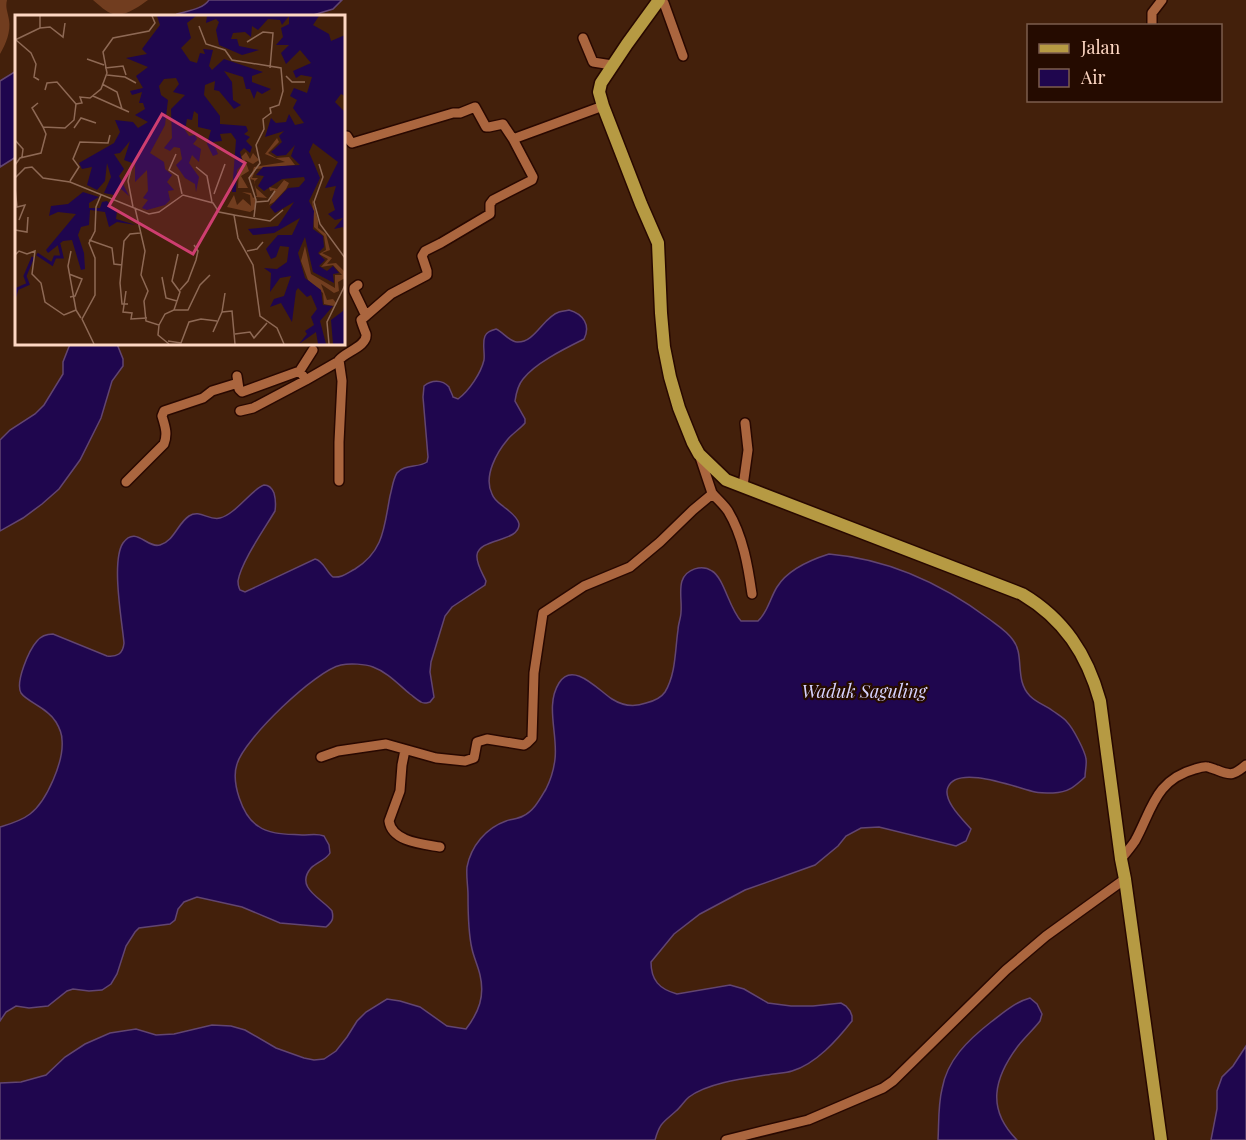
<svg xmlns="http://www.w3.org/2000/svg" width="1246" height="1140" font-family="'Playfair Display',serif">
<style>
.green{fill:#713d1f}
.water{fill:#1f064e;stroke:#624571;stroke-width:1.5}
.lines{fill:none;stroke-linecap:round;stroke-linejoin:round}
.minor-casing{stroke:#280800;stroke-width:12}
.major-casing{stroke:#280800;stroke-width:15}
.minor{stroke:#ab663f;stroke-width:9}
.major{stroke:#b69a43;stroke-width:12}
.labels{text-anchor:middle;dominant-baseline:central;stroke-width:4.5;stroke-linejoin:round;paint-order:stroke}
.water-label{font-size:18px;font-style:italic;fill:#d7d3fe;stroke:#250b00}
.inset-river{fill:none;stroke:#1f064e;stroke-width:3}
.inset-road{fill:none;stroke:#8e6955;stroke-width:1.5}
.view{fill:#ce3e70;fill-opacity:0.15;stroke:#ce3e70;stroke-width:3}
.inset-edge{fill:none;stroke:#fed7c3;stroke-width:3}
</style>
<rect width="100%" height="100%" fill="#43200b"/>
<!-- green -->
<path class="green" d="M0 0H7C5 8 8 12 9 20 11 31 6 44 0 54Z
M93 0H148C140 6 123 18 113 14 106 12 99 5 93 0Z"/>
<!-- water -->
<path class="water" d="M209 0H342L333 9 310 16H175L177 14C187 11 203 9 209 0Z
M16 71V157L0 167V81Z
M569 310C583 314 591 325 584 339 566 348 535 363 523 379 518 385 516 394 515 401L525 419V423C520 429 513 433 508 439 497 452 483 476 492 494 494 500 499 503 504 507 509 511 518 517 519 524 520 542 479 538 477 555 476 564 483 574 486 581L485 585 452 607 445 616 431 662 430 672 434 697 430 702C426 703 424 704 421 702 417 700 413 696 410 694 398 684 387 672 373 667 365 664 350 663 341 665 316 670 244 739 237 764 231 782 242 816 258 826 270 835 288 834 302 835 310 835 317 833 324 836L329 845 330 853C326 860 317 862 311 868 294 888 323 899 332 911 334 919 332 922 326 927L280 923 242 907 197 897 184 902 178 909 175 920 170 924 139 928 135 932 126 946 117 974 111 984 102 990 89 991 73 989 67 991 48 1006 29 1008 16 1006 6 1012 0 1021V827C10 824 21 821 30 814 47 801 64 761 62 740 62 734 59 727 56 722 48 708 27 702 21 693 15 682 29 650 37 641 41 636 47 634 53 634L107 656C117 657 123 654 124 643 122 621 111 561 123 543 136 525 147 549 160 545 174 541 178 523 189 516 200 509 209 521 220 518 236 514 254 487 264 485 269 485 272 488 274 493 276 500 276 504 275 511 265 528 241 562 238 581 238 586 238 585 240 590L245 592 315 559C324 561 326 572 333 577 342 578 347 573 355 569 384 551 384 527 390 496 392 489 393 479 397 473 404 464 418 468 427 462L428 457 423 397 424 386C431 380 442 379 449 387 449 388 453 396 453 397L458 399C469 391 481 373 484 360 485 352 482 343 485 336 487 331 492 330 496 329 503 332 510 342 517 342 535 343 543 317 559 312 562 311 565 311 569 310Z
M70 344H117L123 359V366L112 381 101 418 80 460 59 489 42 504 23 518 0 531V440L10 430 35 414 44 405 63 374V362Z
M829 554C888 559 941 583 989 619 997 625 1007 631 1013 640 1025 655 1014 680 1030 696 1037 703 1045 705 1053 711 1057 714 1064 718 1067 722 1073 728 1085 751 1086 759 1087 764 1085 771 1085 777 1074 787 1069 792 1053 793 1047 793 1040 793 1035 792 1017 788 958 764 948 787 942 800 963 820 971 829L966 841 956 846 879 827 861 828 846 836 838 846 815 865 745 890 700 914 674 934 651 962C651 980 659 989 677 994L730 985 744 989 768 1003 791 1006H813L841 1003 846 1006 850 1011 852 1016V1021C837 1040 816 1064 792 1071 786 1073 779 1073 773 1074 748 1078 709 1082 689 1097 684 1101 681 1107 676 1111 664 1122 660 1122 655 1140H0V1083L21 1082 46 1075 65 1057 85 1044 110 1033 136 1029 156 1035 174 1034 212 1025 231 1026 245 1030 276 1048 304 1058 314 1060 324 1059 336 1051 347 1037 357 1021 366 1012 387 999 400 1001 420 1007 447 1026 466 1029C479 1012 485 996 480 975 478 966 474 958 472 949 468 932 468 912 468 895 468 886 466 876 467 867 471 846 486 828 506 821 511 819 518 819 523 816 534 811 540 799 546 789 550 781 554 768 555 759 558 734 545 705 559 683 573 660 599 691 612 699 623 706 635 707 646 703 654 701 661 698 665 692 676 674 675 650 678 630 678 624 681 618 681 612 682 602 679 590 682 581 686 569 702 564 712 571 724 578 729 608 741 621H758C768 612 770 598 777 587 788 569 810 560 829 554Z
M1030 998 1037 1004 1042 1014 1040 1021C1033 1030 1025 1037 1018 1046 994 1078 986 1109 1017 1140H938C939 1123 938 1105 942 1089 947 1060 968 1040 991 1022 1003 1013 1015 1002 1030 998Z
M1246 1046V1140H1211L1217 1109V1091L1222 1077 1233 1066Z"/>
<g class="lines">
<!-- minor casing -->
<g class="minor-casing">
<path id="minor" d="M661 0 664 3 683 56
M1152 26V13L1162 0
M583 38 593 62 612 65
M344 136H347L350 141 352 143 453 113H460L475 107 486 127H489L503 124 513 139
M358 285 354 288V291L366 316
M299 372 313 350
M237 376 239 389 242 392 297 372 301 373 306 380 339 361
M240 411 253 408 306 380
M339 481V442L342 381 339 360C345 352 368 346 366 334 364 329 362 324 361 320L391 294 427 275V271L422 256 425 251 441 243 490 214V204L493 200 532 180 533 177 513 139 603 106
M126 482 164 444C168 434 165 426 162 416L164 411 203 398 212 391 238 383
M743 486 748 450 745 423
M712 493C717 499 724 505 728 511 743 536 748 566 752 594
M405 750 402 765 400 791 389 821C392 842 423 844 440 847
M321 757 338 751 386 744 436 758 465 761 474 758 477 742 487 739 524 745 527 743 532 738 534 673 543 613 584 586 630 567 660 542 693 510 711 495 712 493 699 454
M1121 859C1126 853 1131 847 1135 841 1152 810 1155 780 1195 769 1198 768 1205 766 1208 767 1209 767 1216 770 1217 770 1231 776 1234 775 1246 765
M726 1140 808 1120 883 1088 893 1081 1006 970 1046 936 1125 879"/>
</g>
<!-- major casing -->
<g class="major-casing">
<path id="major" d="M659 0 627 44 601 83 599 92 603 106 641 204 658 243 661 313 664 347 670 377 679 408 693 443 699 454 726 480 1022 594C1064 619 1087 654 1100 701L1121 859 1125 879 1161 1140"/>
</g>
<!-- minor -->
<use href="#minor" class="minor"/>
<!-- major -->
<use href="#major" class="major"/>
</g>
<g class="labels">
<!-- water labels -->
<g class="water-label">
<text x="864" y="691">Waduk Saguling</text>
</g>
</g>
<!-- overview -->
<g transform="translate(15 15)">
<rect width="330" height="330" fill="#43200b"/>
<path d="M262 123 264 127 253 138 261 143 274 142 280 150 241 154 237 163H243L239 167 241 173 252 183 241 182 240 194 235 197 212 192 219 180 222 190 228 184 236 191 235 180 227 177 236 178 238 183 242 181 239 165 235 164 239 152 270 147 250 139ZM231 137 235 144 238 138 244 145 238 149 230 145 234 156 226 161 233 173H223L224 156 231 149 226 142ZM269 165 274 168 271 174 259 187 247 194 254 190 259 175 255 176 254 172 262 174ZM297 184 303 205V213L311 219 315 235 307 238 317 243 312 249 321 248 330 257V263L323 267 324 276 319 278 306 269 312 285 318 284 322 289 318 291 309 289 308 278 293 265 286 246 290 231 296 259 320 273V260H327L318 250 306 252 313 244 304 239 311 235 309 221 299 212Z" fill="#713d1f"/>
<path d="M142 1H181L172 8 176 23 166 33 175 46 182 48 185 38 190 39 188 34 198 35 194 51 197 55 209 44 248 57 237 61V67L256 74 247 79 242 76 239 84 235 74H231L228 62 209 56 217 67 218 85 226 90 219 94 204 76 199 75 200 66 190 70 189 80 205 101V109L231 111 233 116 229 119 235 122 231 126 237 132 235 138 229 133 225 137 228 149 222 155 221 177H217L221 125 216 118 205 119 207 126 198 127 203 139 198 141 192 129 196 115 183 112V99L179 96 177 105 172 104 170 115 174 121 180 120 182 124 178 129 186 134 184 147 177 140 174 148 184 162 181 177 180 169 170 163 161 150 167 144 165 133 159 132 155 136 149 133 157 123 156 94 170 80 158 77 164 69 161 63 149 64 144 71 146 80 153 85 150 110 135 138 149 147 150 154 157 160 152 167 159 175 153 176 155 185 150 190 132 195 127 193 133 185 128 183 133 176 132 155 120 167V149L109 145 115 126 105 138 99 139 109 154 104 161 114 181 106 174 99 180 89 178 96 162 92 148 90 166 82 175 72 170 77 152 67 154 64 148 99 128 105 117 100 105 118 107 123 113 133 107 120 100 130 94 128 88H124L127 77 117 80 115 76 128 73 121 61 133 52 111 43 132 39 127 34 145 10ZM192 1H304L298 10 314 19 316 26 330 20V81L326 79 320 87 330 97V218L328 212 319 214 328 203 320 205 313 199 320 195 317 185 321 171 310 173 323 147 298 128 294 137 305 163 294 186 299 196 298 214 308 221 309 232 303 238 310 245 304 251 312 256 318 251 324 258 318 259 319 268 298 257 290 222 283 238 290 263 306 275 308 290 318 291 305 306 311 329H303L301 317 284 329 292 319 290 316 299 310 296 302 302 294 296 280 292 282 283 273 281 276 277 307 266 288 255 292 259 284 269 281 276 261 265 263 255 277 256 258 249 253 262 254 272 247 274 232 265 231 261 242 256 244 251 234 263 220H277L285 203 259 218 238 220 233 214 263 211 279 187 260 198 255 192 273 173 284 172 290 165 289 162 267 164 249 176 243 171 249 161 241 160 248 152 285 150 276 141 280 130 271 140 262 141 256 137 267 127 264 121 269 116 250 122 256 103 261 108 271 107 274 99 280 110 289 108 278 93 282 85 275 81 279 73 292 78 297 62 286 60 281 63 278 56 296 48 285 35 271 49 266 38 274 30H261L268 22 266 13 274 9V1L267 10 265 5 253 4 243 15 237 11 236 22 230 17 218 18 216 24H222L224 31 244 35 227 40 204 30 201 15 204 7 201 4 191 8ZM68 177 84 182 74 188V193H85L87 187 92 186 102 196 101 204 121 210 102 207 94 212 90 197 75 195 74 210 66 212 63 220 69 238 70 254 66 255 57 225 48 226 33 238 31 235 61 199 43 197 34 201 36 191 53 189ZM330 288V329H318L316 305 328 296Z" fill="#1f064e"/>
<path class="inset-river" d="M22 239 37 249 40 242H47L44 229M0 281 2 274 13 269 10 261 18 242"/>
<path class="inset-road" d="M184 11 191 29 210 35 217 45 266 53 268 76 264 90 255 93 256 98 248 104 249 114 241 130 245 148 234 163 241 185 239 202M25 13 35 12 48 22 50 8M0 25 25 13V1M1 25 16 38 21 49 19 62 24 65M232 27 248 17 258 18 255 53M72 44 89 50M90 53 108 51 111 60M92 60 110 62 121 68M271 61 277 67H290M87 69 102 77 107 94M30 75 32 68 42 67 61 89M78 81 114 97M23 88 17 93 28 112M59 113 66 103 81 108M0 125 8 134 7 142M161 139 154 155 163 161 167 179M304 149 308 162 299 187 305 209 330 243M0 150 5 143 26 138 31 119 28 112 50 113 59 105 61 89 67 88 65 82 75 83 86 74 92 58 88 37 98 23 134 16 140 8 137 1M117 151 113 166 118 192M181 152 192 161 197 187M0 163 10 153 17 152 28 163 55 167 134 199 144 197 168 180 198 188 204 197 219 200 223 223 238 250 245 301 262 313 269 329M55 166 64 152 58 144 65 127 93 128 95 120M0 173 2 192 10 190 4 205M199 179 210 149M241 187 253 186 260 176M120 193 130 236 126 260 133 276 129 286 131 306 144 310 143 320 154 329M219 200 255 206 268 195M0 215 12 217 13 202M74 225 97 233 99 249 107 250M56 236 53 251 61 295M232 236 242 234 248 227M0 240 4 236 12 239 20 236 17 259 26 268 30 287 49 300 61 295 66 303M54 259 67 264 60 281 55 282M147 262 151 283 162 286M165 275 173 266 181 245 183 236 179 230M111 276 108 297 117 298 116 304 132 303M113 289H107L105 268 109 226 115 219 125 218M159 295H173L185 270 195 260M207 297 210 278M144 310 150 299 159 295 165 277 157 266 163 239M198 317 207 297 217 296 220 329M220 319 235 317 239 323 252 308M153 326 166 328 174 307 186 304 202 306M79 329 67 304 80 280V243L74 228 80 216 81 192 86 180M314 329 312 307 330 270"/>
<path class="view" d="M147 99 230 148 178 239 94 191Z"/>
<rect width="330" height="330" class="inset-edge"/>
</g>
<!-- legend -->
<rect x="1027" y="24" width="195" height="78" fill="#250b00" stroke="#7c5d4e" stroke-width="1.5"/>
<rect x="1039" y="44" width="30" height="9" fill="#b69a43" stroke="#7c5d4e" stroke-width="1.5"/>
<text x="1081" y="54" font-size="18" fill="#fed7c3">Jalan</text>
<rect x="1039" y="69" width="30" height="18" fill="#1f064e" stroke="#7c5d4e" stroke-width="1.5"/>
<text x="1081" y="84" font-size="18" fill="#fed7c3">Air</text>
</svg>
